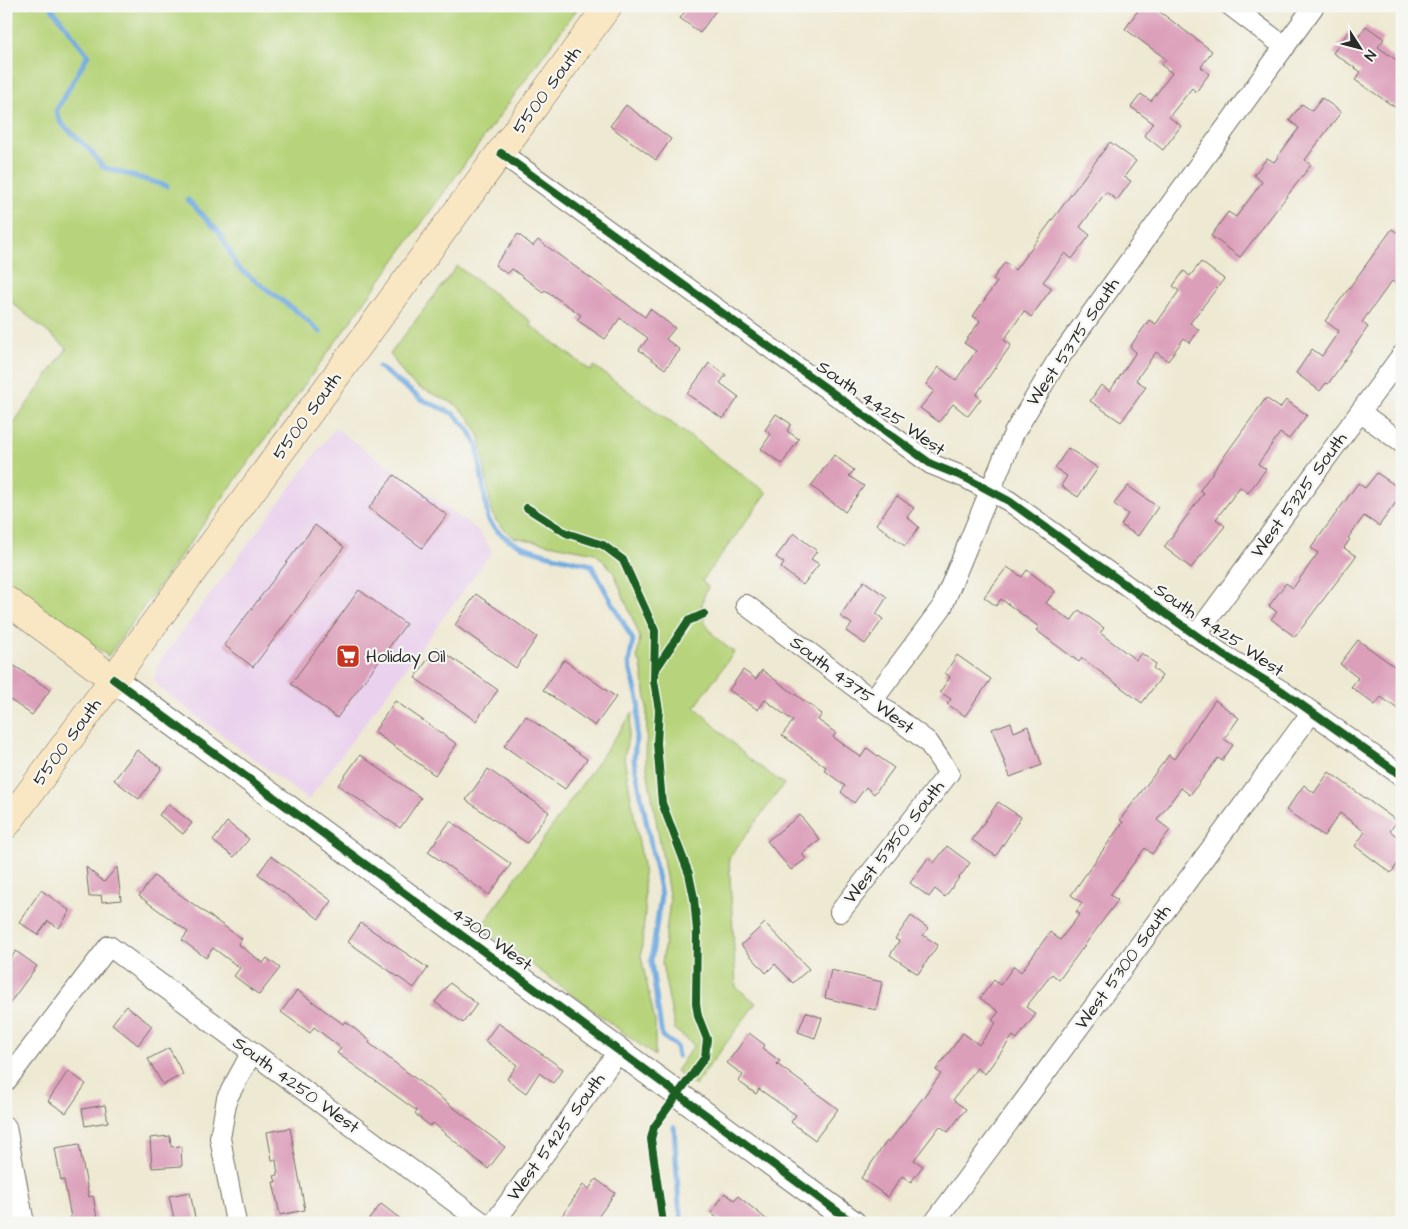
<svg xmlns="http://www.w3.org/2000/svg" width="1408" height="1229" font-family="'Architects Daughter',sans-serif">
<style>
.built{fill:#ead1ed}
.green{fill:#b7d47b;stroke:#718053}
.lines{fill:none;stroke-linecap:round;stroke-linejoin:round}
.stream{stroke:#71aae1;stroke-width:5}
.building{fill:#dc9fba}
.minor-casing{stroke:#6f6e65;stroke-width:22}
.tertiary-casing{stroke:#6f6e65;stroke-width:27}
.secondary-casing{stroke:#6f6e65;stroke-width:29}
.minor{stroke:#fff;stroke-width:20}
.tertiary{stroke:#fff;stroke-width:25}
.secondary{stroke:#f9e7c3;stroke-width:28}
.cycleway-casing{stroke:#f6f6f2;stroke-width:11}
.cycleway{stroke:#1b5e20;stroke-width:8}
.labels{text-anchor:middle;dominant-baseline:central;stroke-width:4.5;stroke-linejoin:round;paint-order:stroke}
.street-label{font-size:18px;fill:#2b2b2b;stroke:#f6f6f2}
.poi-label{font-size:18px;fill:#2b2b2b;stroke:#f6f6f2;text-anchor:start}
</style>
<rect width="100%" height="100%" fill="#f6f6f2"/>
<filter id="ink" filterUnits="userSpaceOnUse"><feTurbulence type="fractalNoise" baseFrequency=".02" numOctaves="2"/><feDisplacementMap in="SourceGraphic" scale="10" xChannelSelector="R" yChannelSelector="G"/><feConvolveMatrix kernelMatrix="1 2 1 2 8 2 1 2 1" color-interpolation-filters="sRGB"/></filter>
<filter id="wash" filterUnits="userSpaceOnUse"><feTurbulence type="fractalNoise" baseFrequency=".0096" numOctaves="4" result="noise"/><feDisplacementMap in="SourceGraphic" scale="20" xChannelSelector="R" yChannelSelector="G"/><feGaussianBlur stdDeviation="1.12" result="paint"/><feColorMatrix in="noise" values="0 0 0 0 0 0 0 0 0 0 0 0 0 0 0 0 0 1.4 0 .05"/><feComposite in="paint" operator="in"/></filter>
<g filter="url(#wash)">
<rect width="100%" height="100%" fill="#eee9d2"/>
<!-- built -->
<path class="built" d="M335 428 479 531 492 552 308 800 159 687 154 678 158 664Z"/>
<!-- green -->
<path class="green" d="M6 6H579L108 656 6 580V434L67 348 6 298Z
M457 266 532 322 530 325 591 371 594 366 767 493 702 581 708 587C692 616 711 636 734 652L695 707 747 757 784 784 729 858 736 987 756 1003 695 1085 676 1071 694 1045 675 1030 662 964 670 900 646 763 647 706 641 664 637 659 640 637 613 571 595 553 513 537 496 521 491 508 480 437 470 419 455 404 420 388 407 379 390 354Z
M633 712 624 758 643 865 645 911 641 956 655 1022V1056L481 927Z"/>
<g class="lines">
<!-- stream -->
<path class="stream" d="M50 6 88 55 56 111 61 123 90 150 103 167 167 186
M188 200 220 233 237 267 300 314 320 332
M379 367 421 399 454 414 469 430 477 445 488 519C506 551 558 556 591 565L633 640 629 663 639 703 634 760 661 895 651 961 662 1036 676 1046 678 1056
M674 1127 679 1207 683 1223"/>
</g>
<g id="blocks">
<!-- building -->
<path class="building" d="M689 6H719L700 33 680 18Z
M1141 6H1152L1212 51 1201 67 1209 74 1196 92 1192 88 1169 117 1181 126 1163 150 1144 135 1153 123 1131 107 1141 94 1151 101 1172 73 1161 65 1166 59 1125 29Z
M1366 26 1384 39 1378 47 1402 64V112L1355 80 1361 72 1333 53 1348 32 1357 39Z
M1322 98 1341 112 1305 160 1311 165 1240 257 1211 236 1228 212 1236 217 1262 182 1254 175 1267 158 1274 162 1299 128 1289 120 1302 104 1312 111Z
M626 105 671 139 656 160 610 126Z
M1110 142 1136 161 1124 177 1131 181 1117 200 1106 192 1080 227 1090 235 1072 259 1065 253 1043 282 1052 288 1031 317 1024 311 1004 340 1011 345 976 395 981 399 968 416 953 404 939 422 920 408 934 391 926 384 939 367 956 380 976 351 964 343 980 321 973 316 997 282 993 279 1005 262 1015 270Z
M1392 229 1402 236V288L1392 281 1362 322 1368 327 1328 384 1326 383 1320 391 1296 373 1312 349 1322 356 1339 331 1325 321Z
M518 234 533 246 538 240 645 317 650 309 675 328 666 339 680 350 665 369 639 350 648 338 620 318 605 339 577 320 581 315 545 290 543 292 512 269 507 274 495 265Z
M1201 262 1224 279 1190 323 1199 330 1190 343 1184 338 1168 361 1156 352 1136 380 1146 387 1121 422 1090 401 1101 385 1110 391 1136 352 1130 347 1149 320 1156 324 1179 291 1173 286 1184 271 1190 276Z
M709 363 726 375 720 383 739 397 723 419 687 394Z
M1266 398 1280 408 1286 400 1307 415 1289 439 1280 433 1258 464 1266 469 1248 493 1240 487 1216 519 1225 526 1191 568 1164 547 1204 493 1200 490Z
M776 414 791 424 787 431 799 439 782 464 761 449 771 434 765 430Z
M1068 448 1098 468 1078 497 1061 486 1067 476 1055 468Z
M834 455 854 470 849 476 864 486 845 512 811 486Z
M1377 473 1402 490V494L1379 526 1364 516 1348 538 1350 539 1344 548 1356 556 1295 637 1271 619 1277 612 1269 606 1286 583 1293 588 1318 553 1311 548 1358 483 1365 488Z
M394 475 447 515 422 548 369 508Z
M1128 486 1158 507 1138 536 1121 525 1128 514 1114 504Z
M897 496 914 508 907 517 919 527 905 546 876 524Z
M315 525 344 547 253 667 224 645Z
M794 533 817 551 811 559 819 564 803 585 781 568 784 563 776 557Z
M1007 567 1022 577 1027 570 1055 591 1046 603 1071 621 1079 610 1104 628 1100 633 1136 660 1141 653 1156 664 1153 668 1162 676 1142 703 1082 658 1079 662 1036 630 1039 627 1001 599 996 606 984 597Z
M864 581 887 597 876 614 883 619 865 644 846 631 852 624 840 616Z
M359 590 406 624 337 718 291 684Z
M476 594 537 637 516 668 455 625Z
M1358 640 1402 672V712L1381 697 1375 705 1351 687 1358 678 1340 664Z
M436 647 498 690 476 721 415 678Z
M957 655 991 679 965 716 947 704 951 699 940 692 950 677 945 673Z
M6 660 50 690 32 715 6 697Z
M564 660 616 697 595 726 543 690Z
M743 670 756 679 762 670 822 714 818 720 836 733 833 737 861 757 867 748 894 768 874 794 866 787 854 803 841 792 845 786 824 770 826 767 782 735 793 721 765 700 758 710 729 690Z
M1215 700 1239 718 1224 739 1233 745 1222 761 1218 758 1190 795 1181 788 1157 820 1170 830 1152 854 1145 848 1122 879 1110 895 1118 900 1059 980 1052 974 1026 1007 1036 1014 1017 1039 1013 1036 985 1074 977 1068 953 1100 966 1109 948 1132 940 1126 914 1160 923 1166 911 1182 902 1176 888 1197 861 1178 887 1141 889 1142 941 1074 936 1070 963 1033 979 1045 996 1023 992 1020 999 1012 980 998 994 980 1000 985 1014 966 1021 972 1050 932 1060 940 1080 914 1076 912 1082 903 1071 895 1123 822 1120 820 1169 755 1174 759Z
M395 701 457 744 435 775 374 732Z
M526 716 587 759 565 789 504 746Z
M1011 722 1014 732 1028 726 1042 765 1010 777 992 729Z
M137 750 162 768 139 799 114 780Z
M360 755 421 798 400 828 338 785Z
M488 769 549 812 527 843 466 800Z
M1329 772 1397 821 1390 831 1402 840V858L1391 873 1355 846 1365 832 1340 813 1324 836 1286 810 1304 785 1314 793Z
M998 802 1021 817 996 856 972 840Z
M168 804 192 823 183 834 159 815Z
M800 815 820 840 802 854 806 859 791 870 767 841Z
M450 821 511 864 489 895 428 852Z
M227 822 249 839 234 857 213 841Z
M947 846 970 863 945 897 935 889 929 897 910 883 928 858 934 863Z
M271 856 332 901 319 919 258 874Z
M86 867 104 882 117 867 121 900 102 902 101 895 89 897Z
M154 876 242 939 238 944 263 963 267 958 280 968 259 995 234 976 240 968 213 948 206 958 182 940 188 932 139 896Z
M41 890 70 911 59 928 48 921 38 935 19 922Z
M911 916 928 928 923 935 938 945 918 974 890 955 899 941 895 939Z
M361 923 428 968 414 988 348 942Z
M765 923 809 969 793 983 775 964 766 973 741 945Z
M16 951 37 966 6 1008V965Z
M831 970 882 982 876 1010 825 998Z
M450 983 477 1004 463 1023 435 1002Z
M297 990 343 1024 345 1021 370 1041 369 1043 505 1147 488 1169 433 1123 430 1126 415 1114 417 1111 337 1053 341 1048 314 1027 310 1033 281 1012Z
M126 1006 152 1026 138 1045 112 1024Z
M806 1012 822 1018 815 1038 798 1032Z
M498 1023 563 1069 553 1083 539 1073 526 1093 507 1079 517 1065 485 1041Z
M749 1033 765 1045 762 1048 780 1061 777 1064 838 1109 815 1140 791 1122 796 1115 759 1089 756 1094 738 1081 743 1075 727 1063Z
M169 1048 183 1074 163 1085 148 1059Z
M68 1071 86 1084 66 1113 48 1101Z
M105 1105 108 1122 85 1126 82 1109Z
M290 1128 305 1210 280 1215 273 1182H276L274 1176 278 1175 276 1160H272L267 1132Z
M170 1136 171 1147 181 1146 182 1166 152 1168 150 1138Z
M79 1144 89 1197 93 1196 98 1223H72L64 1180 61 1181 55 1148Z
M596 1179 615 1193 594 1223H557L583 1185 589 1189Z
M190 1192 196 1223H175L169 1196Z
M725 1193 734 1200 738 1196 771 1223H724L711 1213Z
M381 1204 406 1223H366Z"/>
</g>
</g>
<g filter="url(#ink)">
<use href="#blocks" fill-opacity="0" stroke="#6f6e65" stroke-width="1"/>
<g class="lines">
<!-- minor casing -->
<g class="minor-casing">
<path id="minor" d="M1231 6 1285 47
M501 153 931 464 966 478 1009 501 1222 654 1282 691 1402 776
M1360 412 1402 443
M746 605 928 742 949 773 840 912
M1196 635 1402 355
M873 700 942 607 1014 433 1057 361 1314 6
M6 1081 109 946 483 1223
M6 1127 24 1223
M236 1223 220 1138 227 1098 252 1052
M494 1223 619 1051
M934 1223 1312 712"/>
</g>
<!-- tertiary casing -->
<g class="tertiary-casing">
<path id="tertiary" d="M113 679 853 1223"/>
</g>
<!-- secondary casing -->
<g class="secondary-casing">
<path id="secondary" d="M6 600 113 679
M6 825 608 6"/>
</g>
<!-- minor -->
<use href="#minor" class="minor"/>
<!-- tertiary -->
<use href="#tertiary" class="tertiary"/>
<!-- secondary -->
<use href="#secondary" class="secondary"/>
<!-- cycleway casing -->
<g class="cycleway-casing">
<path id="cycleway" d="M501 153 931 464 966 478 1009 501 1222 654 1282 691 1402 776
M527 508 566 533 603 545 623 560 655 631 654 681 659 710 657 743 662 803 689 874 694 898 697 931 696 1003 698 1016 707 1039 705 1057 654 1127 651 1139 663 1223
M656 669 688 621 704 614
M113 679 853 1223"/>
</g>
<!-- cycleway -->
<use href="#cycleway" class="cycleway"/>
</g>
</g>
<!-- icons -->
<defs>
<g id="supermarket-square" transform="scale(1.25)"><rect x="-9" y="-9" width="18" height="18" rx="4" fill="#c8321e" stroke="#f6f6f2"/><path d="M-6-5.5h2.5l.6 2H6L4.5 2H-2.5L-4.4-4H-6ZM-1.5 3.2a1.3 1.3 0 1 0 .1 0ZM3 3.2a1.3 1.3 0 1 0 .1 0Z" fill="#fff"/></g>
</defs>
<g fill-rule="evenodd">
<use href="#supermarket-square" x="348" y="656"/>
</g>
<g class="labels">
<!-- street labels -->
<g class="street-label">
<text transform="translate(547 90) rotate(-54)">5500 South</text>
<text transform="translate(1073 342) rotate(-56)">West 5375 South</text>
<text transform="translate(881 408) rotate(35)">South 4425 West</text>
<text transform="translate(307 416) rotate(-54)">5500 South</text>
<text transform="translate(1299 495) rotate(-54)">West 5325 South</text>
<text transform="translate(1219 630) rotate(34)">South 4425 West</text>
<text transform="translate(852 685) rotate(37)">South 4375 West</text>
<text transform="translate(67 742) rotate(-54)">5500 South</text>
<text transform="translate(894 842) rotate(-52)">West 5350 South</text>
<text transform="translate(492 939) rotate(36)">4300 West</text>
<text transform="translate(1123 967) rotate(-54)">West 5300 South</text>
<text transform="translate(296 1085) rotate(36)">South 4250 West</text>
<text transform="translate(556 1137) rotate(-54)">West 5425 South</text>
</g>
<!-- poi labels -->
<g class="poi-label">
<text x="366" y="656">Holiday Oil</text>
</g>
</g>
<!-- margin -->
<rect width="1408" height="1229" fill="none" stroke="#f6f6f2" stroke-width="25"/>
<!-- north arrow -->
<g transform="translate(1360 48) rotate(126)" stroke="#f6f6f2" stroke-width="4" paint-order="stroke">
<path d="M0-4L9 19L0 12L-9 19Z" fill="#2b2b2b"/>
<text y="-8" font-size="14" font-weight="bold" text-anchor="middle" fill="#2b2b2b">N</text>
</g>
</svg>
